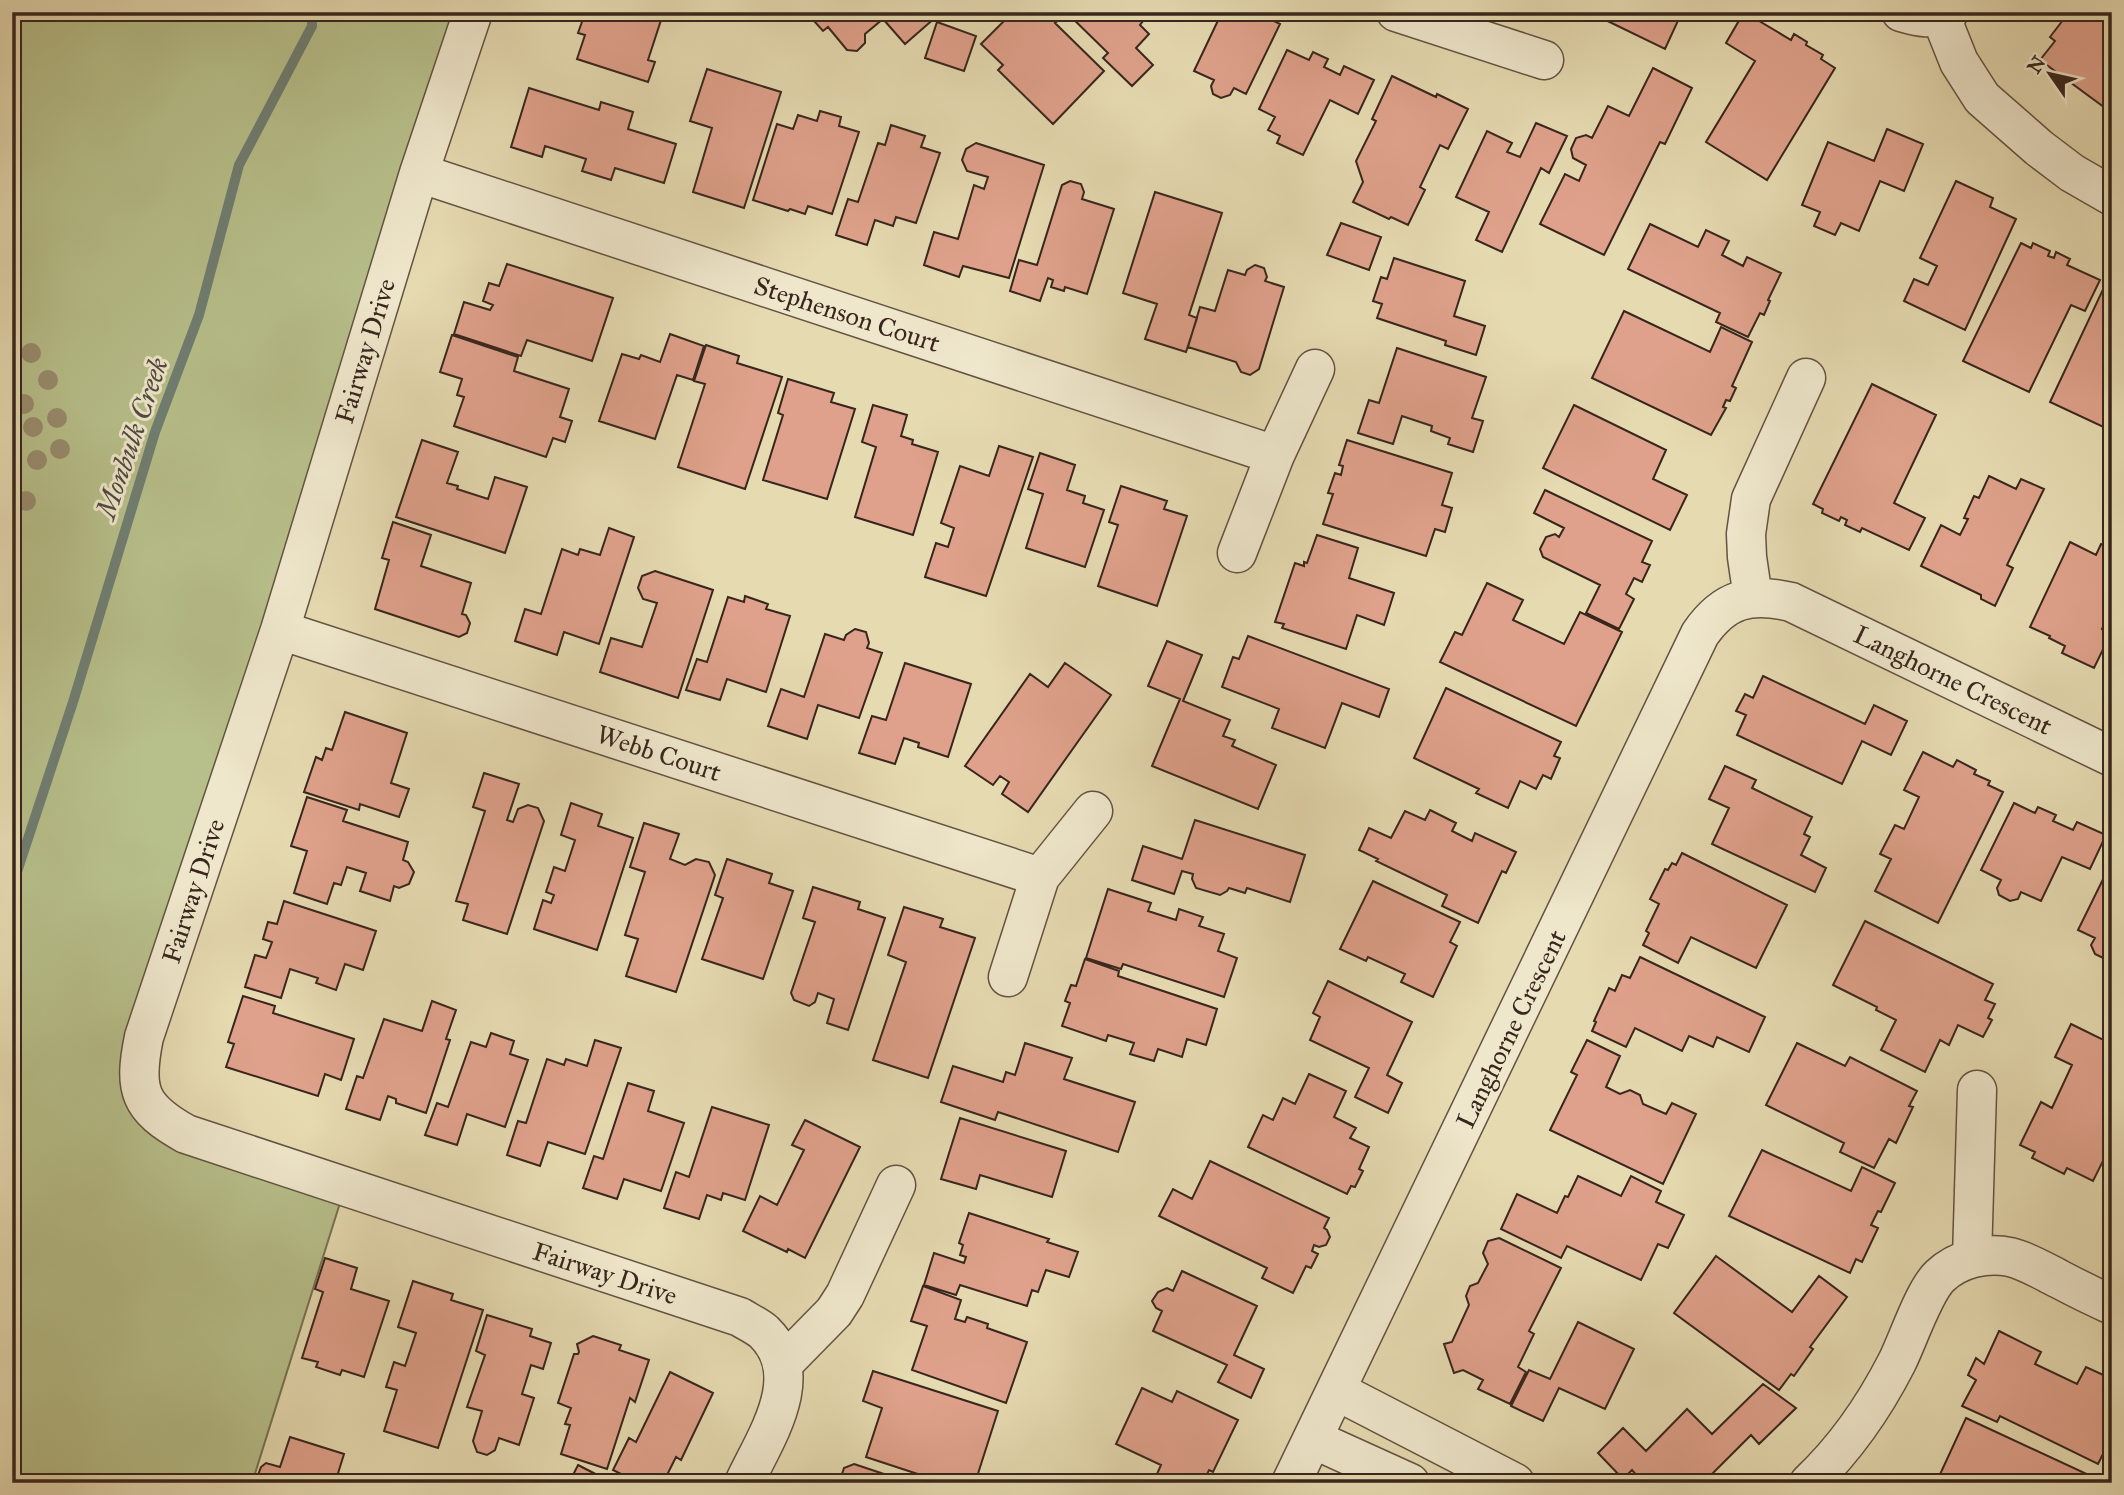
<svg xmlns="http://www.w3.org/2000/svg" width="2124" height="1495" font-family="'IM FELL Great Primer',serif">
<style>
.green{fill:#b7bf8a;stroke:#787254;stroke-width:2}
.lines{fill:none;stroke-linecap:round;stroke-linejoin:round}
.stream{stroke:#707f73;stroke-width:10}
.building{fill:#dfa18b;stroke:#38261d;stroke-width:2}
.street-casing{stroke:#645342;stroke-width:41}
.street{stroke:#efe7cc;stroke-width:38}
.tree{fill:#988c6e}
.labels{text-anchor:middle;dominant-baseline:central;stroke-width:6;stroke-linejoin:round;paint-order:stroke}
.street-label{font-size:26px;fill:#38261d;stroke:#efe7cc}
.water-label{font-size:28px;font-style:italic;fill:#504b41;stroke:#efe7cc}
</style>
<rect width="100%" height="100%" fill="#e6dab1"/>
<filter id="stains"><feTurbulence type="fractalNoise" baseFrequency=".00286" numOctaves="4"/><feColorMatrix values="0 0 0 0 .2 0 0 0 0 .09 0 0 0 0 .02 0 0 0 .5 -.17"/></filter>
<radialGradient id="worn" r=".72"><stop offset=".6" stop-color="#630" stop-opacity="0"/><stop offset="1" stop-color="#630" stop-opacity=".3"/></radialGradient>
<!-- green -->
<path class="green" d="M12 12H473L142 1094 345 1187 252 1483H12Z"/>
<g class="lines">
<!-- stream -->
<path class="stream" d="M12 887 73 702 155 432 199 315 239 165 312 26V12"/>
</g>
<!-- building -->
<path class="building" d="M582 12H648L662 17 648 60 655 62 648 82 577 59 585 35 578 33 583 19 580 18Z
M806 12H931L936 17 905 44 883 19 865 34V43L857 51 847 50 828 27 823 31Z
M1006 12H1053L1060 19 1055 23 1104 71 1053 124 998 70 1003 65 981 44 1008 17Z
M1066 12H1150L1140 25 1149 34 1136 48 1153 65 1132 86 1103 58 1108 53Z
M1222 12H1256L1280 24 1246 94 1234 88 1230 95 1221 98 1213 94 1211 86 1214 80 1194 71Z
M1589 12H1682L1665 49Z
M1744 12 1791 40 1794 34 1807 42 1806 45 1823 55 1821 59 1835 68 1767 180 1706 142 1755 61 1726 43Z
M2063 12H2105L2101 17 2112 25V113L2040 60 2055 41 2050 37 2063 20 2059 17Z
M937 22 976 36 964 71 925 58Z
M1287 50 1309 60 1313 52 1328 59 1324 67 1340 75 1344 66 1374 80 1358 114 1330 100 1303 155 1277 143 1280 136 1268 130 1275 117 1259 109Z
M1653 68 1692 88 1665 144 1660 142 1604 255 1540 224 1565 174 1579 181 1586 165 1573 158 1571 149 1576 138 1586 135 1592 138 1608 106 1629 116Z
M707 69 781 92 744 208 693 192 712 128 690 121Z
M1392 76 1436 97 1437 94 1468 109 1448 149 1440 145 1420 187 1425 190 1408 225 1391 217 1389 219 1353 202 1363 182 1356 161 1376 121 1372 119Z
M529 88 599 110 601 102 633 112 628 129 676 144 664 183 615 168 611 180 582 171 586 159 545 146 542 157 511 147Z
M820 111 841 117 839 126 859 132 832 214 808 206 805 214 790 209 788 211 753 200 777 124 793 129 798 115 817 121Z
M1536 123 1567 136 1549 173 1541 168 1502 252 1476 240 1489 212 1456 197 1487 131 1512 143 1507 152 1520 157Z
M891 125 925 136 921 147 940 153 916 223 896 217 893 226 875 220 867 245 836 235 848 199 858 202 878 143 885 145Z
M1887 129 1923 144 1904 191 1880 181 1859 231 1841 223 1835 235 1814 226 1820 212 1802 205 1828 142 1874 161Z
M976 143 1044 165 1009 278 963 266 959 277 924 265 934 232 958 239 974 185 984 189 988 177 967 171 962 160 966 149Z
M1070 181 1081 184 1084 192 1082 199 1114 209 1087 294 1065 287 1064 291 1051 287 1053 280 1048 278 1040 301 1010 291 1019 260 1037 265 1062 185Z
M1956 181 1993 198 1990 207 2016 219 1965 330 1904 301 1914 279 1928 285 1937 266 1920 258Z
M1155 192 1222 213 1189 315 1197 318 1186 352 1145 339 1157 304 1123 293Z
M1341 223 1381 237 1369 270 1327 255Z
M1650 224 1698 247 1706 230 1729 241 1722 255 1743 266 1747 257 1781 273 1768 300 1770 301 1764 315 1760 313 1748 337 1716 322 1720 313 1628 269Z
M2021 243 2031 248 2033 243 2050 251 2048 256 2054 258 2056 252 2070 259 2067 265 2100 280 2085 311 2071 305 2029 392 1963 361Z
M1394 258 1465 281 1454 316 1485 326 1476 355 1445 345 1446 341 1377 318 1382 304 1373 301 1381 277 1387 279Z
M507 264 613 298 592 361 527 340 521 356 454 334 464 302 490 310 493 305 483 301 489 283 499 286Z
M1255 265 1264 268 1267 277 1265 281 1284 287 1259 369 1250 375 1241 372 1236 362 1188 347 1200 307 1215 311 1228 270 1245 275 1247 270Z
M2106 283 2112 286V431L2050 402Z
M1624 311 1710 352 1721 327 1752 342 1732 386 1736 388 1730 401 1726 400 1723 407 1726 408 1711 435 1592 378Z
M670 334 704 346 693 380 677 375 655 439 599 421 622 354 639 359 641 355 660 362Z
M452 335 518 357 514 371 569 389 560 417 572 421 565 442 553 438 546 457 454 426 464 397 457 395 462 379 440 372Z
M706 345 739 356 737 363 782 377 745 489 678 467 705 384 694 381Z
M1397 348 1486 377 1472 418 1483 421 1473 452 1448 444 1450 438 1431 431 1432 426 1402 416 1393 444 1358 433 1369 400 1379 403Z
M788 379 834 393 831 402 855 409 827 499 763 480 783 415 778 413Z
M1872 384 1936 415 1894 503 1925 518 1909 550 1862 528 1860 532 1845 525 1847 520 1841 517 1839 521 1822 513 1823 509 1813 504Z
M873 405 907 415 901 436 913 440 912 444 938 452 913 535 855 517 876 447 862 442Z
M1574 405 1666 450 1653 479 1687 495 1670 530 1543 468Z
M422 440 458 452 447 483 458 486 457 489 488 499 495 477 527 487 505 553 396 517Z
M1347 440 1452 473 1442 505 1452 508 1445 532 1435 529 1426 556 1323 524 1333 494 1328 493 1335 473 1341 475 1343 466 1339 465Z
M999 446 1033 457 986 596 925 577 936 543 948 547 954 528 941 523 960 466 989 476Z
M1040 453 1075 465 1067 490 1085 496 1083 503 1104 510 1085 567 1026 548 1043 494 1028 489Z
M1989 476 2016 489 2021 479 2044 489 2007 565 2013 568 1995 606 1981 599V595L1921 566 1941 525 1960 535 1968 519 1964 518 1974 496 1979 498Z
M1121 486 1167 501 1164 509 1187 516 1157 606 1098 586 1118 525 1109 522Z
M1545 490 1652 541 1642 562 1650 565 1642 582 1634 578 1626 594 1634 599 1619 629 1586 613 1600 585 1543 557 1540 549 1546 537 1555 534 1559 537 1564 528 1534 513Z
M393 522 431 535 421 566 471 583 462 614 466 615 470 623 467 633 459 637 375 609 389 560 382 558Z
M609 528 634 537 599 644 564 632 557 655 515 641 525 609 541 614 562 549 578 555 580 549 600 555Z
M1317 535 1358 548 1349 578 1394 593 1384 625 1357 615 1346 649 1282 628 1284 624 1275 622 1295 563 1304 566V562L1307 563Z
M2070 542 2096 555 2101 544 2112 549V570L2108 577 2112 579V607L2102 629 2111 633 2094 668 2062 653 2065 646 2049 638 2050 636 2030 627Z
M655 571 713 590 678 698 600 672 611 638 642 647 657 603 643 599 638 588 642 576Z
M1487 583 1523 600 1513 620 1564 644 1580 612 1622 632 1576 726 1440 662 1455 632 1462 635Z
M745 596 768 604 766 609 790 616 766 692 727 679 720 700 686 690 697 659 707 662 728 597 744 602Z
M855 629 866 632 869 643 867 648 882 653 859 718 818 705 807 739 768 726 781 689 804 697 825 634 844 640 846 635Z
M1248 636 1389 689 1379 717 1342 703 1325 748 1272 728 1279 709 1222 687 1233 657 1239 659Z
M1167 641 1202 655 1183 701 1230 720 1223 736 1235 740 1232 746 1276 765 1258 809 1152 766 1180 699 1148 686Z
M905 663 971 684 948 757 918 747 919 743 904 738 895 764 859 753 872 716 886 720Z
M1065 663 1111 695 1028 812 1002 794 1009 782 1000 776 993 785 965 766 1030 674 1048 687Z
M1763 676 1865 724 1874 705 1907 721 1891 755 1862 741 1842 784 1737 735 1746 715 1736 711 1745 694 1753 698Z
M1446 688 1561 742 1554 756 1560 758 1551 779 1543 775 1536 789 1520 781 1508 808 1476 793 1479 789 1414 758Z
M345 712 407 733 391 783 409 789 399 817 360 804 359 810 304 792 316 757 322 760 326 748 332 750Z
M1923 752 1953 767 1957 760 1976 770 1974 774 1990 781 1988 785 2003 792 1938 923 1875 891 1891 859 1880 854 1895 825 1904 829 1919 797 1904 790Z
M1725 766 1756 780 1752 788 1812 817 1804 834 1810 837 1801 855 1826 868 1815 892 1712 844 1729 808 1709 799Z
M484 773 519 784 507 820 513 822 518 809 528 805 538 808 544 821 507 934 463 920 468 904 456 901 485 811 473 807Z
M307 797 347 810 343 821 408 842 403 860 408 862 414 872 409 884 399 888 394 886 390 901 360 891 366 873 347 867 341 885 334 883 327 904 294 893 307 851 291 846Z
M571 803 602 814 598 826 633 838 597 950 534 929 543 900 551 903 554 895 546 892 554 867 565 871 575 840 561 835Z
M2014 803 2035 813 2038 807 2056 815 2053 821 2073 830 2077 822 2106 835 2090 869 2062 857 2041 901 2021 892 2018 899 2010 901 1999 895 1997 888 2001 880 1981 870Z
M1430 810 1456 823 1452 831 1472 841 1475 833 1516 852 1506 873 1502 871 1478 923 1442 906 1447 895 1376 861 1378 859 1359 850 1369 828 1391 838 1405 811 1425 820Z
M1195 820 1305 855 1290 902 1247 888 1245 893 1229 888 1227 891 1220 895 1196 888 1192 879 1193 874 1182 871 1174 894 1132 880 1143 846 1182 859Z
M644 823 679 834 670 859 685 865 696 859 709 862 715 875 676 992 626 976 638 939 625 935 645 872 630 867Z
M1682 853 1787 905 1756 968 1691 937 1678 963 1643 945 1649 933 1646 931 1659 904 1650 899 1665 869 1668 870 1672 863 1676 865Z
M727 859 772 874 769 883 793 891 763 979 702 959 723 898 715 895Z
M2112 861V957L2105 959 2095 954 2091 945 2095 938 2078 930Z
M1373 881 1460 922 1450 942 1457 946 1433 997 1401 982 1405 974 1368 957 1366 961 1340 949Z
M813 887 860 902 858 909 885 918 848 1030 827 1023 834 999 818 993 815 1002 809 1006 794 1000 791 993 815 922 803 918Z
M1108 889 1151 903 1148 911 1176 920 1179 909 1203 917 1199 926 1224 934 1218 951 1237 958 1224 997 1123 964 1121 969 1086 958Z
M284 901 376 931 363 970 345 964 336 990 316 983 318 978 290 969 281 998 245 987 255 955 266 958 272 942 263 939 268 922 277 924Z
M904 907 943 919 940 927 975 938 928 1078 873 1060 906 962 888 955Z
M1865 921 1993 984 1985 1000 1995 1004 1988 1018 1992 1020 1983 1037 1958 1025 1949 1045 1940 1040 1925 1072 1881 1050 1896 1020 1876 1010 1877 1007 1833 985Z
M1640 957 1765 1017 1749 1052 1717 1037 1713 1047 1689 1036 1682 1051 1635 1028 1626 1047 1592 1031 1596 1022 1594 1021 1609 988 1615 991 1622 975 1630 978Z
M1085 959 1119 971 1118 976 1217 1009 1206 1045 1187 1039 1182 1057 1158 1049 1154 1061 1130 1054 1134 1043 1108 1035 1106 1041 1062 1026 1070 1003 1065 1001 1071 985 1076 986Z
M1328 981 1412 1022 1387 1075 1402 1083 1388 1113 1355 1097 1369 1068 1310 1040 1320 1017 1313 1013Z
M243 996 275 1006 273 1013 354 1039 341 1080 325 1074 318 1096 226 1067 234 1044 228 1042Z
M432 1001 456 1010 446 1039 450 1040 426 1113 396 1103V1099L388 1096 380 1120 346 1109 357 1076 363 1078 384 1019 422 1031Z
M2071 1024 2112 1044V1128L2104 1144 2110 1147 2093 1181 2067 1168 2064 1174 2032 1158 2035 1152 2020 1145 2041 1102 2052 1108 2072 1065 2055 1057Z
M491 1033 514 1041 510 1054 528 1060 505 1127 467 1114 457 1145 425 1135 437 1103 448 1107 471 1042 486 1047Z
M595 1040 621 1048 585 1154 548 1142 540 1166 507 1155 518 1121 526 1123 547 1059 564 1065 566 1059 587 1066Z
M1587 1040 1620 1056 1606 1087 1620 1094 1630 1090 1640 1095 1643 1104 1666 1114 1672 1103 1696 1114 1663 1184 1550 1130 1577 1075 1571 1072Z
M1025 1043 1072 1058 1064 1079 1135 1102 1118 1152 998 1112 995 1120 941 1102 953 1066 1003 1082 1006 1072 1015 1075Z
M1797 1043 1845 1066 1850 1057 1917 1091 1909 1106 1913 1107 1896 1143 1889 1139 1874 1168 1840 1152 1844 1143 1766 1105Z
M1309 1074 1346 1091 1334 1117 1356 1128 1350 1138 1369 1147 1359 1169 1363 1171 1355 1187 1351 1186 1347 1194 1248 1147 1263 1115 1273 1120 1283 1098 1295 1104Z
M628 1083 654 1091 648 1111 684 1123 661 1191 624 1179 617 1199 583 1188 594 1156 603 1159Z
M712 1107 769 1125 745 1200 723 1193 721 1200 707 1195 699 1219 664 1208 676 1172 689 1177Z
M960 1118 1066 1151 1052 1197 980 1175 976 1189 941 1179Z
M805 1120 860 1147 805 1258 788 1249 787 1252 743 1231 760 1196 777 1205 804 1150 792 1145Z
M1762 1150 1851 1191 1862 1167 1895 1183 1881 1212 1878 1211 1871 1225 1878 1228 1862 1262 1856 1259 1850 1273 1729 1216Z
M1210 1161 1329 1218 1324 1228 1327 1230 1330 1237 1326 1245 1319 1247 1314 1245 1312 1251 1318 1254 1311 1268 1306 1266 1293 1293 1262 1278 1267 1268 1159 1216 1173 1189 1192 1199Z
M1578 1176 1621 1196 1631 1176 1661 1191 1656 1202 1684 1215 1668 1248 1658 1244 1641 1280 1567 1246 1561 1258 1501 1229 1517 1194 1557 1213 1565 1196 1568 1197Z
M969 1213 1049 1239 1047 1242 1078 1252 1069 1277 1046 1270 1038 1292 1032 1290 1027 1306 960 1285 956 1295 924 1285 934 1253 964 1263 966 1257 960 1255 963 1245 959 1243Z
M1499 1238 1561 1268 1529 1331 1534 1334 1518 1367 1526 1372 1510 1404 1478 1389 1483 1380 1463 1370 1454 1373 1444 1344 1452 1342 1469 1305 1466 1296 1470 1286 1478 1283 1488 1264 1483 1253 1488 1241Z
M1716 1256 1792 1312 1819 1276 1847 1297 1810 1347 1813 1349 1794 1376 1791 1374 1779 1390 1674 1313Z
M325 1258 357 1268 351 1289 389 1301 364 1377 342 1370 340 1375 316 1367 318 1362 302 1358 323 1292 315 1289Z
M1182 1271 1257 1306 1234 1355 1264 1369 1251 1398 1218 1382 1227 1365 1153 1331 1162 1311 1156 1308 1152 1301 1158 1292 1167 1288 1173 1291Z
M413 1281 453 1294 451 1300 483 1310 438 1448 384 1431 397 1390 386 1387 394 1362 405 1366 416 1333 398 1327Z
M923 1286 961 1300 955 1319 965 1322 967 1317 988 1324 987 1328 1027 1342 1006 1403 912 1370 927 1326 911 1321Z
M487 1315 532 1329 530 1336 551 1343 543 1369 531 1365 522 1394 534 1398 519 1445 499 1438 495 1450 487 1455 477 1452 473 1441 482 1411 467 1407 485 1355 476 1351Z
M1578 1322 1634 1349 1605 1409 1559 1388 1543 1421 1511 1406 1529 1370 1550 1379Z
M1999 1331 2041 1352 2035 1364 2077 1384 2086 1367 2112 1379V1436L2098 1464 2000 1416 1997 1422 1962 1406 1976 1380 1968 1375 1976 1358 1984 1364Z
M593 1336 621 1345 619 1350 649 1360 635 1402 630 1398 607 1469 561 1454 570 1425 565 1424 571 1408 558 1403 574 1354H578L579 1352 577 1344Z
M873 1371 998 1411 975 1483H967L944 1476 942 1482 866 1457 882 1408 863 1401Z
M670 1372 713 1393 681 1460 676 1457 663 1483H639L613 1470 629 1438 636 1442Z
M1763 1384 1796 1408 1759 1444 1751 1435 1703 1483H1633L1638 1477 1632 1470 1623 1479 1598 1453 1623 1428 1646 1451 1687 1409 1712 1434Z
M1142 1388 1172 1402 1177 1391 1238 1420 1213 1472 1209 1470 1203 1483H1153L1161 1465 1116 1444Z
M1966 1418 2091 1476 2088 1483H1936Z
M290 1437 344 1454 335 1483H261L258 1475 261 1467 266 1463 280 1467Z
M854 1464 911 1483H839L844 1468Z
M578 1465 613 1483H569Z"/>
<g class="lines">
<!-- street casing -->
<g class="street-casing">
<path id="street" d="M473 12 419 173 280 630 144 1037C133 1090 139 1108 186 1134L740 1317C748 1322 757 1326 764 1332 809 1376 765 1438 744 1483
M1396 12 1544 60
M1901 12C1918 17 1934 21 1949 12
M1941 17 1959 62 1982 98 2039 148 2072 173 2112 196
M419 173 1275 455
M1237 553 1275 455 1315 369
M1753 598 1747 557 1746 534 1751 499 1806 378
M280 630 1040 877
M1008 977 1040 877 1093 811
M1972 1258 1977 1090
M783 1364 834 1312 845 1295 896 1185
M1337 1391 1515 1483
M1313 1439 1410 1483
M1291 1483 1700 634C1724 599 1750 592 1791 602L2112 757
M1809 1483C1846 1448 1874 1407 1897 1362 1908 1340 1924 1291 1940 1276 1958 1259 1986 1252 2010 1257 2027 1261 2043 1271 2059 1279 2076 1288 2094 1297 2112 1305"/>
</g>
<!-- street -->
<use href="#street" class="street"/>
</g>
<!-- trees -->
<g class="tree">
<circle cx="31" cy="353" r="10"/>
<circle cx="48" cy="380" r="10"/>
<circle cx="24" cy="404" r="10"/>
<circle cx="57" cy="418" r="10"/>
<circle cx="33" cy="427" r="10"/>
<circle cx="60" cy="449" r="10"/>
<circle cx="37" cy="460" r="10"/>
<circle cx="26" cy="501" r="10"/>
</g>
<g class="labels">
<!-- street labels -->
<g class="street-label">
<text transform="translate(847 314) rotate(18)">Stephenson Court</text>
<text transform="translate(365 351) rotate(-73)">Fairway Drive</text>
<text transform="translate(1953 680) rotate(26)">Langhorne Crescent</text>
<text transform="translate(659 753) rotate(18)">Webb Court</text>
<text transform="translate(193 891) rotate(-72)">Fairway Drive</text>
<text transform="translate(1511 1029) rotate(-64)">Langhorne Crescent</text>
<text transform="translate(605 1273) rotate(18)">Fairway Drive</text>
</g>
<!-- water labels -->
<g class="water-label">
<text transform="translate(132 438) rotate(-71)">Monbulk Creek</text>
</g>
</g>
<!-- margin -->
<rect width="2124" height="1495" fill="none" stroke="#e6dab1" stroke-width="42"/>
<rect x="14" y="14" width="2096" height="1467" fill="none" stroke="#38261d" stroke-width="3.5"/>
<rect x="21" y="21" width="2082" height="1453" fill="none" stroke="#38261d" stroke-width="2"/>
<!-- north arrow -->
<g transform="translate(2050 74) rotate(304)" stroke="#efe7cc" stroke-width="5" paint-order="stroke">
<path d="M0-5L12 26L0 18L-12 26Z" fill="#38261d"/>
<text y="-10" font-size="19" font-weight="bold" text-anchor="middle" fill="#38261d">N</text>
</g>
<rect width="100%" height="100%" filter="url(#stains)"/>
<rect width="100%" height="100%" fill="url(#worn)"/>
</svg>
